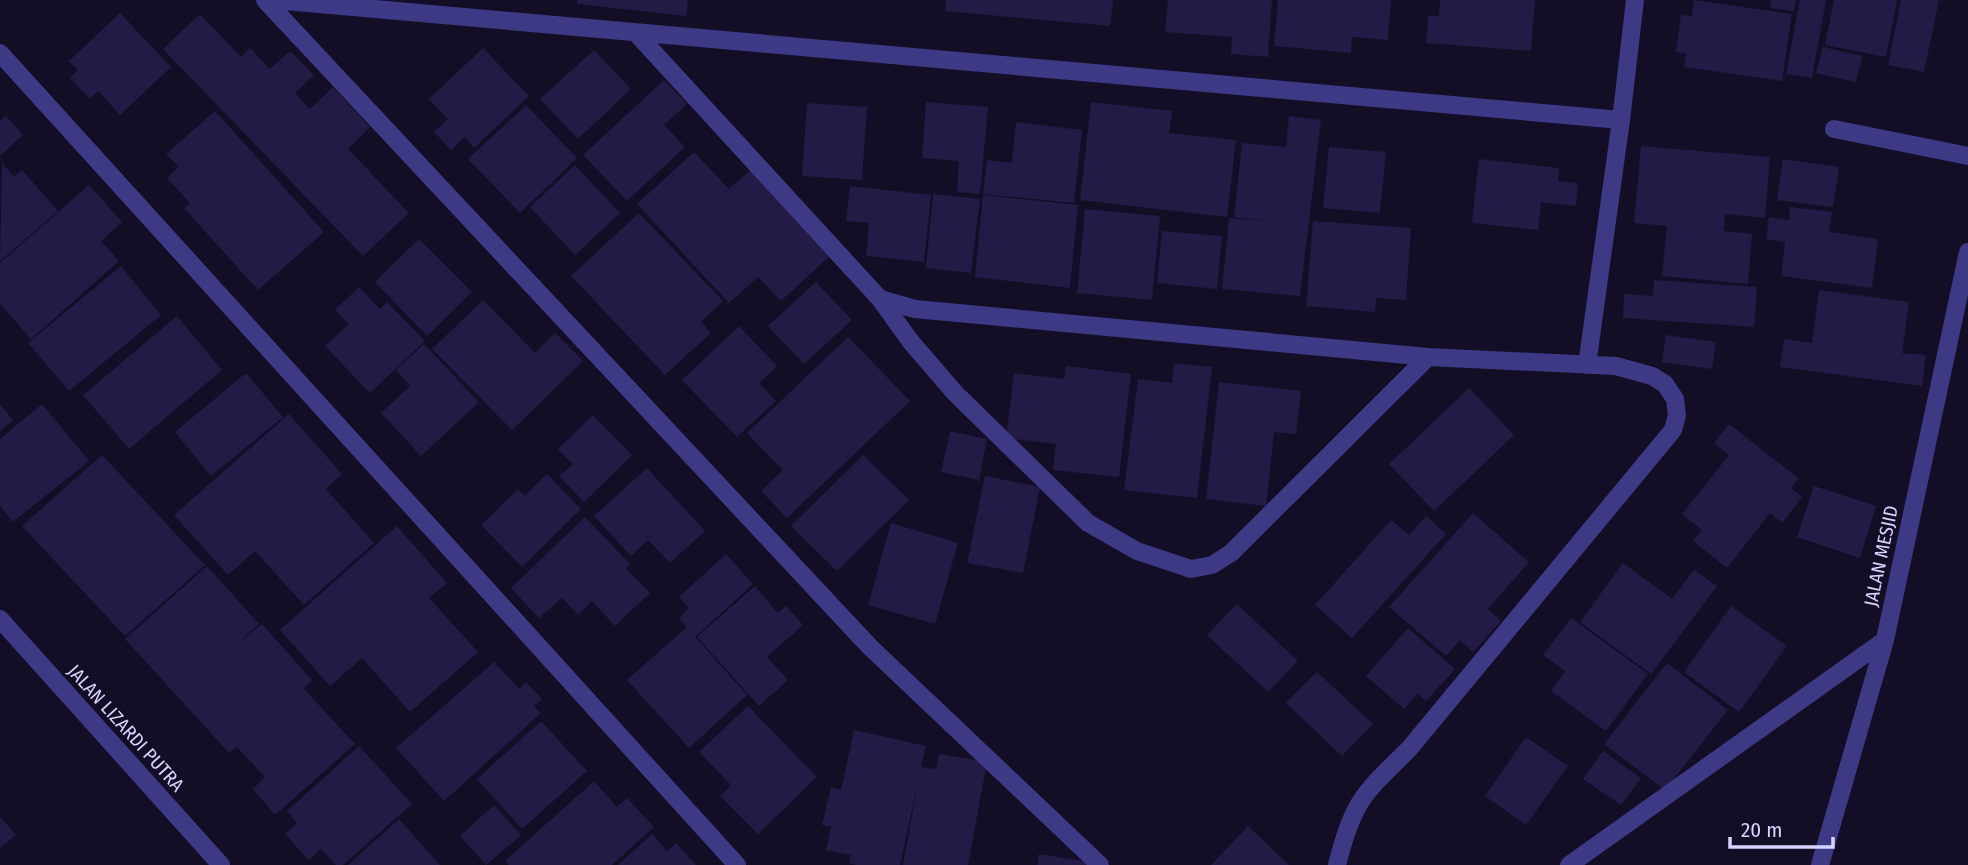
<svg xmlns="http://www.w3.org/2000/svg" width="1968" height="865" font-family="'Fira Sans Condensed',sans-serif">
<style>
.building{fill:#241a46}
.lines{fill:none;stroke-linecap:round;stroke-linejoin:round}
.lane{stroke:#3d3985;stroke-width:18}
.street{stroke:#3d3985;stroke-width:18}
.labels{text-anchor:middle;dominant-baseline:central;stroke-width:6;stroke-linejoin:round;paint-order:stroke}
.street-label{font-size:19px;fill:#d8d3ff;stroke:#130e25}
</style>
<rect width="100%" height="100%" fill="#130e25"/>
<!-- building -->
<path class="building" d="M577 0H688L686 16 577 4Z
M946 0H1113L1110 26 945 11Z
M1168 0H1272L1268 57 1231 54 1232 37 1165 32Z
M1278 0H1391L1388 40 1352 37 1351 53 1274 46Z
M1440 0H1535L1531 51 1426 43 1428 16H1439Z
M1694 0 1792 14 1782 81 1684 67 1686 54 1676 52 1681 15 1692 16Z
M1771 0H1796L1794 11 1770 8Z
M1800 0H1826L1812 78 1786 74Z
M1834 0H1897L1886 57 1825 45Z
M1901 0H1939L1924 72 1888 65Z
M120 13 171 67 120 115 98 91 90 99 70 78 78 70 69 61Z
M200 14 241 57 250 48 270 69 290 51 314 75 295 93 310 109 333 87 370 127 348 149 409 213 363 256 163 49Z
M1823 47 1862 56 1856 82 1816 73Z
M483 48 529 96 474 148 465 137 451 150 434 132 448 119 429 99Z
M594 50 631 89 578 139 540 99Z
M664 80 687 104 664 125 685 147 627 201 583 155Z
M926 102 988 107 980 194 957 192 959 161 922 158Z
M1091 102 1172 111 1169 133 1236 140 1227 217 1080 200Z
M807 103 867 107 862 180 802 176Z
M526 105 577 158 520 213 468 159Z
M215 111 324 232 258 290 184 208 190 203 167 178 179 167 166 154Z
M6 116 23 135 0 156V121Z
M1289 116 1321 120 1300 296 1222 289 1229 218 1267 221 1234 217 1242 143 1286 147Z
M1016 122 1082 130 1074 203 983 194 987 160 1012 163Z
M1641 146 1770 157 1765 218 1725 214 1724 231 1752 234 1748 284 1662 276 1667 226 1634 223Z
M1329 147 1386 152 1380 213 1323 208Z
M694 152 729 189 753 168 832 254 781 301 758 277 729 303 637 204Z
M1479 159 1559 168 1558 181 1578 183 1576 206 1541 202 1538 230 1472 223Z
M1783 159 1839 167 1833 207 1777 200Z
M2 163 14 177 22 170 58 211 0 261Z
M575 165 620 213 575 255 530 207Z
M89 185 122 222 101 241 119 261 31 339 0 304V263Z
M850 186 931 195 924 262 866 256 869 223 846 221Z
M933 194 980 199 971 273 926 268Z
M983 195 1078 205 1070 288 975 277Z
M1790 207 1832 212 1829 232 1878 239 1872 288 1781 276 1785 242 1766 239 1769 217 1789 220Z
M1085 209 1160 216 1152 300 1077 293Z
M639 213 723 301 701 322 711 333 665 375 571 276Z
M1313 221 1411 228 1406 300 1376 298 1375 312 1306 306Z
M1162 231 1222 236 1217 289 1157 283Z
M419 239 472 292 427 336 375 282Z
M121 266 161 315 69 391 28 343Z
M1654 280 1757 287 1754 327 1623 318 1624 294 1653 296Z
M816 282 852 320 804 364 768 326Z
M359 287 380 309 387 302 425 341 370 393 325 346 349 324 335 310Z
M1819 290 1909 302 1902 353 1926 355 1922 386 1780 367 1784 339 1812 343Z
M483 300 535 353 555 333 583 361 512 430 432 349Z
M177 316 222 370 129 449 83 395Z
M739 326 777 366 759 383 776 401 737 437 682 380Z
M1666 335 1716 342 1712 369 1662 362Z
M848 337 910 401 787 518 761 491 783 470 747 433Z
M424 344 479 402 421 456 381 413 410 386 396 370Z
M1174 363 1212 367 1197 498 1124 490 1138 379 1172 383Z
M1066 366 1131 374 1119 477 1053 470 1056 444 1006 438 1014 373 1064 379Z
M246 373 283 417 211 476 175 432Z
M1219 382 1301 391 1296 434 1274 432 1266 506 1206 499Z
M1469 388 1514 435 1434 511 1389 464Z
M0 404 13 420 0 431Z
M42 404 89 461 13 522 0 506V439Z
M289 414 342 474 326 489 374 543 304 605 255 551 228 575 174 515Z
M593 415 632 455 584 502 559 476 573 464 558 449Z
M1729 424 1798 478 1791 488 1802 497 1782 523 1770 513 1727 568 1693 541 1702 530 1682 514 1729 455 1714 443Z
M950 431 987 439 979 480 941 472Z
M102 455 205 565 125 636 22 526Z
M863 455 909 500 837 571 791 526Z
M647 468 705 531 670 563 648 540 631 556 594 516Z
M547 474 581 509 522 567 481 525 518 489 525 496Z
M985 476 1040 487 1023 573 967 563Z
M1814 486 1876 506 1860 558 1797 537Z
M1473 513 1529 562 1488 609 1501 621 1473 652 1460 640 1446 656 1389 607Z
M1426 516 1446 534 1352 638 1315 605 1391 520 1409 535Z
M585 517 630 564 626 568 650 593 615 626 592 601 578 615 562 598 539 618 511 588Z
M891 523 958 543 935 624 868 605Z
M397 526 447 583 429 598 478 652 410 712 362 658 330 686 280 630Z
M726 554 753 584 695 637 747 695 689 748 627 680 687 627 679 618 689 608 679 597Z
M1623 563 1672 599 1694 570 1717 586 1651 674 1580 622Z
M207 566 259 624 236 645 262 624 312 680 304 689 355 744 275 815 253 789 265 777 237 747 229 753 125 639Z
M755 586 778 613 786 606 803 625 767 657 788 680 759 706 697 637Z
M1237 604 1298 661 1268 692 1207 635Z
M1731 606 1787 646 1739 712 1684 672Z
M1571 618 1648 674 1606 731 1551 691 1565 671 1543 655Z
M1408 628 1455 669 1426 701 1418 693 1404 709 1366 676Z
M494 662 519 689 526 682 542 699 534 706 541 713 444 801 396 748Z
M1667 663 1728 710 1665 790 1604 744Z
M1317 672 1373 724 1342 756 1286 703Z
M748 706 817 777 758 834 720 796 731 785 699 752Z
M541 721 587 771 522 829 477 779Z
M854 730 926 746 921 767 936 769 939 754 987 762 968 865H903L918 782 900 865H857L849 863 851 855 826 850 831 827 822 825 831 787 841 790Z
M1526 737 1568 766 1526 825 1485 796Z
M359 746 412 804 343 865H336L321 849 309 860 285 834 297 823 287 811Z
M1603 751 1641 778 1621 805 1583 779Z
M594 781 617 807 627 798 654 827 612 865H509L505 861Z
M494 805 521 835 486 865 460 836Z
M0 817 16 835 0 848Z
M399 819 440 865H348Z
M1248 826 1289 865H1211Z
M652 834 667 851 676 843 696 865H618Z
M1039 854 1088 862 1087 865H1037Z"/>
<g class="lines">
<!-- lane -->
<path class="lane" d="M1834 129 1968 156"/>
<!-- street -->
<path class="street" d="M265 0 870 647 1100 865
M274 0 1621 120 1635 0
M635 32 880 299 911 342 955 393 1088 523 1137 551 1191 569 1212 565 1231 553 1428 357
M0 53 737 865
M880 299 915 309 1428 357 1616 366 1652 376 1665 384 1675 399 1677 415 1673 430 1409 749C1363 794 1353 801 1337 865
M1587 365 1621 120
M0 619 221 865
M1569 865 1885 640
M1820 865 1885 640 1968 252"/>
</g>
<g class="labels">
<!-- street labels -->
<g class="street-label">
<text transform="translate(1881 556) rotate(-78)">JALAN MESJID</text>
<text transform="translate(126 728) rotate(48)">JALAN LIZARDI PUTRA</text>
</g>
</g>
<!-- scale -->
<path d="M1730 837v10h103v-10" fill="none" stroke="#d8d3ff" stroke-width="3.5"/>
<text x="1741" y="837" font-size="21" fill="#d8d3ff" stroke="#130e25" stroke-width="5" paint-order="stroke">20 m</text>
</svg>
